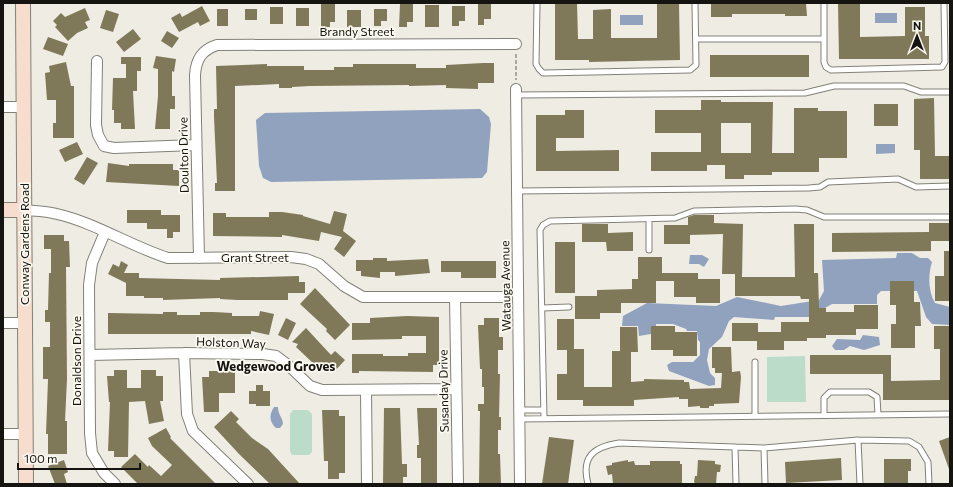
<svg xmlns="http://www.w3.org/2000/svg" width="953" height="487" font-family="Commissioner,sans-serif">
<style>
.green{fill:#bbdcc8}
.water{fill:#91a2bf}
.building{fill:#807959;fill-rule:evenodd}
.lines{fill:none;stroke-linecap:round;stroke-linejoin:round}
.lane-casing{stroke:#828178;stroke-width:7}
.street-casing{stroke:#828178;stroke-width:12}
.secondary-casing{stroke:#828178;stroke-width:16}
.path{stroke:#92918a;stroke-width:1.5;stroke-dasharray:4 2;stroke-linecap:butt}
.lane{stroke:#fff;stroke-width:5}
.street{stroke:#fff;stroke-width:10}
.secondary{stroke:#f6ddce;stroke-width:14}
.labels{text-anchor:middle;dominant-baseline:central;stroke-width:3.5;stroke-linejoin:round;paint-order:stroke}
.street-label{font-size:12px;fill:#151411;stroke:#fcfaf0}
.neighbourhood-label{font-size:13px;font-weight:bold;fill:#151411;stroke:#fcfaf0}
</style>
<rect width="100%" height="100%" fill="#eeece3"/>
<!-- green -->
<path class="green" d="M805 356 806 402H767V357Z
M293 410H308L312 414V452L309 455H292L290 451V414Z"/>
<!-- water -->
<path class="water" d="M875 13H897V23H875Z
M620 15H643V25H620Z
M480 109 489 117 491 124 487 172 482 178 271 182 263 178 259 166 256 120 265 113Z
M876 144H895V153L876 154Z
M897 253H912L920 258H928L932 262C928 275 928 291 935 303L950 307V325L932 324 926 317 917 291H881L877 295V304H832L809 317H775L774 320 734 317 729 321 722 337 709 349 707 360 710 373 715 378V385L709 386 669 371 667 365 672 362H693L700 355V342L698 340 697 331H687L686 329 673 324H656V326H651V334L639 336 638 326H622L623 316 647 303 716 306 737 297 781 306 819 300 824 291 822 260 896 258Z
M690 255H702L709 259 704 267 699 264H689Z
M863 335 879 337 880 345 864 350 850 346 844 350H835L832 346 837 339 860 340Z
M274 407H278C278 415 283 418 283 424L280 428H276C269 422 269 415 274 407Z"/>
<!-- building -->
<path class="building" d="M478 3H491V19H484V25H478Z
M555 3H577L578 39H593V10L611 9V38H657V3H679L680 60 589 62V60H555Z
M711 3H806L807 16H785V14H732V17H711Z
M838 3H860V37L905 36V7H925V36H929V59H839Z
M321 4H335V22H330V27H321Z
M400 4H413V22H407V27H399Z
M425 5H439V27H425Z
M202 6 210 21 200 26 198 22 179 32 171 18 180 13 182 17Z
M452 6H465V21H459V26H452Z
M270 7H283V24H270Z
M85 8 90 20 85 22 88 28 77 33 68 41 55 27 57 25 53 21 61 13 65 17Z
M296 8H309V26H296Z
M217 9H228V26H217Z
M245 9H257V20H245Z
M374 9H387V21H381V26H374Z
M106 10 119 14 113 32 100 28Z
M347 10H361V27H347Z
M133 29 141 39 124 52 116 42Z
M167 31 179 38 172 48 161 41Z
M48 37 68 44 63 56 43 49Z
M710 55H809V77H710Z
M156 56 176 59 174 72 172 71V96H175V109H170V129H155L158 96V69L153 68Z
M121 57H141V71H137V91H133L135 129H121V123H114V110H112L113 78H126V64H121Z
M66 62 71 86H74V138H53V123H56V100H47L45 73 50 72 49 66Z
M483 63H494V83H478V89L446 88V85L409 86V85L310 86 292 87V88H279V84L235 86V191H215V183H217L214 117V109H217L216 66 267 64V66H304V70H334V67H353V64H416V68H446V65Z
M934 98 935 156H950V179H920V150H914V99Z
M701 100H721V102H773L772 153H794V108H818V111H847V158H819V172H772V175H744V179H725V165H707V171H651V152H701V133H655V110H701ZM721 123H751V153H721Z
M874 104H898V126H874Z
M565 110H584V138H556V151L619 150V171H536V115H565Z
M77 142 83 154 65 162 59 150Z
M87 157 98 163 84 185 74 179Z
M108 163 129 166V164H173V170H179V186L106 182Z
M127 210H161V215H180V232H173V238H167V229H147V223H127Z
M334 211 347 214 343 231 356 241 344 257 334 249 342 237 321 232 319 241 282 235V237L213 236V213H226V217H269V212H282L303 215V216L330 224Z
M694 215H714V223L743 224 742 277H795L794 224H814V273H818L819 308H826V312H854V305H878V329H856V335H826V338H807V341H784V350H757V341H732V323H758V332H781V322H809V299H801L800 296H735V274H722L723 234 690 235V244H664V225H688V217Z
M929 223H950V241H931V251L832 252V233L929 232Z
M582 224H608V233L633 232V251H607L606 242H582Z
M44 235H64V241H69L70 267H66L67 379 65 421H67V454H48V434H46L48 379H43V347H50V322H45V310H48L49 273H51V249H44Z
M555 242H575V293H555Z
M944 251H950V301H935V276H944Z
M638 257H662V273H698V279H720V303H696V297H674V281H656V303H621V313H600V319H575V296H597V290L632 289V279H638Z
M373 258H387V261L428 259 430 273 395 276V272H380V278L361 276V271H356V260H373Z
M121 261 128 265 124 273H139V278L220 280V278L299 276V282H305V293H288V300H237L220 299V298L163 300V298H144V296H126V283L108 274 113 264 119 267Z
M441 261H496V278H461V272H441Z
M890 281H914V302H920L921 326H915V348H891V324H896V305H890Z
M315 288 350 325 335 340 326 331 327 329 300 304Z
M260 311 274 314 269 335 251 331V334H108V313L163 314V312H177V315H200V312H214L232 313V316H259Z
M407 316 439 317V365H433V372L359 371V373H352V354H383V356H408V353H426V336H402V339L352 340V323H370V318Z
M286 318 296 323 288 340 278 335Z
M484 318H499V337H503V350H498V374H500L499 417H501V430H498V454H500L501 484H479L480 411H478V404H484V387H482V369H480L478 325H484Z
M557 319H574V349H584V387H612V351H620V327H637L638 352H631V382L644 381V379L684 380V382H689L690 389 721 388 722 373H715V368H712V347H731L732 372 740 371 741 377 739 403 714 404V406H709V408H700V406L688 407V399H679V397L634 400V406H583V400H557V374H567V350H557Z
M651 326H675V332H697V356H673V350H651Z
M934 326H950V400H883V374H810V355H891V381L940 380V349H934Z
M306 328 331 355 335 351 345 360 334 372 330 368 326 372 317 363 315 365 296 347 298 344 292 342Z
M114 370H127V388H141V370H156V376H163V401H160L164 421 149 424 145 401 129 402 128 457H114V451H108L110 402H109L107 376H114Z
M209 371H235V393H219V412H204L202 377H209Z
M256 385H263V391H270V406H256V404H249V391H256Z
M384 408H400L402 464H407V477H403V484H383Z
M417 408H437V484H421V458H417V445H419Z
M322 410H339V416H345V473H339V479H328V461H324Z
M231 411 239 419 236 422 252 438 268 449 300 484H270L239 454 214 427Z
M166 428 171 437 170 438 216 484H138L121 467 135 454 148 467 149 465 161 476 172 465 152 446 148 438Z
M549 437 574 440 568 484H542Z
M950 437V469H949L939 441Z
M841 458 842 480 786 483 785 462Z
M884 459H911V471H908V484H884Z
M64 460 68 472 64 474 67 484H55L48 466Z
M628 460V462L634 461 635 465H650V461H680V464H682V484H613L612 474 608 475 606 466 612 465V463Z
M698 460 715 461V464L721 465 720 472H717L716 484H696L694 482 695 476H697Z"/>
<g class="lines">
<!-- lane casing -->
<g class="lane-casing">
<path id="lane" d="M537 3 536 64 539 69 543 73 690 70 696 65 695 3
M824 3V62L826 67 831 70 942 67 945 62 944 3
M696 39H824
M516 95 805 93 834 86H904L921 92H950
M517 191 809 188 820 187 828 182 898 179 916 187 950 186
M649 219V250
M542 308 569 307
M755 362V416
M519 410H543
M824 415V398L830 392H869L877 397 878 415
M544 418 540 230 543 225 550 221 675 218 694 211 795 209 807 210 824 217H950
M519 419 950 414
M858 440 860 484
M735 447 736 484
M764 448 765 484
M588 484C581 457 593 447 619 443L764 448 858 440 909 441 919 447 928 462 929 484"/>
</g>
<!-- street casing -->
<g class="street-casing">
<path id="street" d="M97 61 96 125 98 135 104 146 114 148 195 145
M516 89 520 484
M3 107H24
M24 210C35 211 46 211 57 214 96 223 130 246 168 258L291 257 306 259 319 264 344 286 363 297H504
M105 232 92 263 89 285 90 433 92 453 104 473 115 484
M199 258 195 75C196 59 202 50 217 45L516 44
M455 297 458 484
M3 323H25
M184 353 187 414 193 431 248 484
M90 355 184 353 263 354 276 356 288 365 310 386 322 390 456 389
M366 391 367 484
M3 434H26"/>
</g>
<!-- secondary casing -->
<g class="secondary-casing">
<path id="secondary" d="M23 3 26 484
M3 210H24"/>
</g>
<!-- path -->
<path class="path" d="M516 54V80"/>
<!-- lane -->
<use href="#lane" class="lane"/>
<!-- street -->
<use href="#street" class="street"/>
<!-- secondary -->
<use href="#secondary" class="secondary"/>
</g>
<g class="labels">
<!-- street labels -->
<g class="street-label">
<text x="357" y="31">Brandy Street</text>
<text transform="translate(183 155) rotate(-91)">Doulton Drive</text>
<text transform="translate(24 244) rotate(-90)">Conway Gardens Road</text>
<text x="255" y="257">Grant Street</text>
<text transform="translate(505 286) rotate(-91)">Watauga Avenue</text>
<text transform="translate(231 342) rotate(2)">Holston Way</text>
<text transform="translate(76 361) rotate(-90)">Donaldson Drive</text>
<text transform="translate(443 391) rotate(-91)">Susanday Drive</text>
</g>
<!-- neighbourhood labels -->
<g class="neighbourhood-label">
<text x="276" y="366">Wedgewood Groves</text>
</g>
</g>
<!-- border -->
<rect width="953" height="487" fill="none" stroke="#151411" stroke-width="8"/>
<!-- north arrow -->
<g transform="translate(917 36)" stroke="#fcfaf0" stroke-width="3" paint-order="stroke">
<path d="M0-3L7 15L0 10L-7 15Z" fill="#151411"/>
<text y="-6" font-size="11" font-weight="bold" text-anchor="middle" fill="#151411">N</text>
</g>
<!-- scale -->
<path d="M18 463v6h122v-6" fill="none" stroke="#151411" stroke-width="2"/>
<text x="24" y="463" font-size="12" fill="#151411" stroke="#fcfaf0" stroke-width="3" paint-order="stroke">100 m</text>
</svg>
